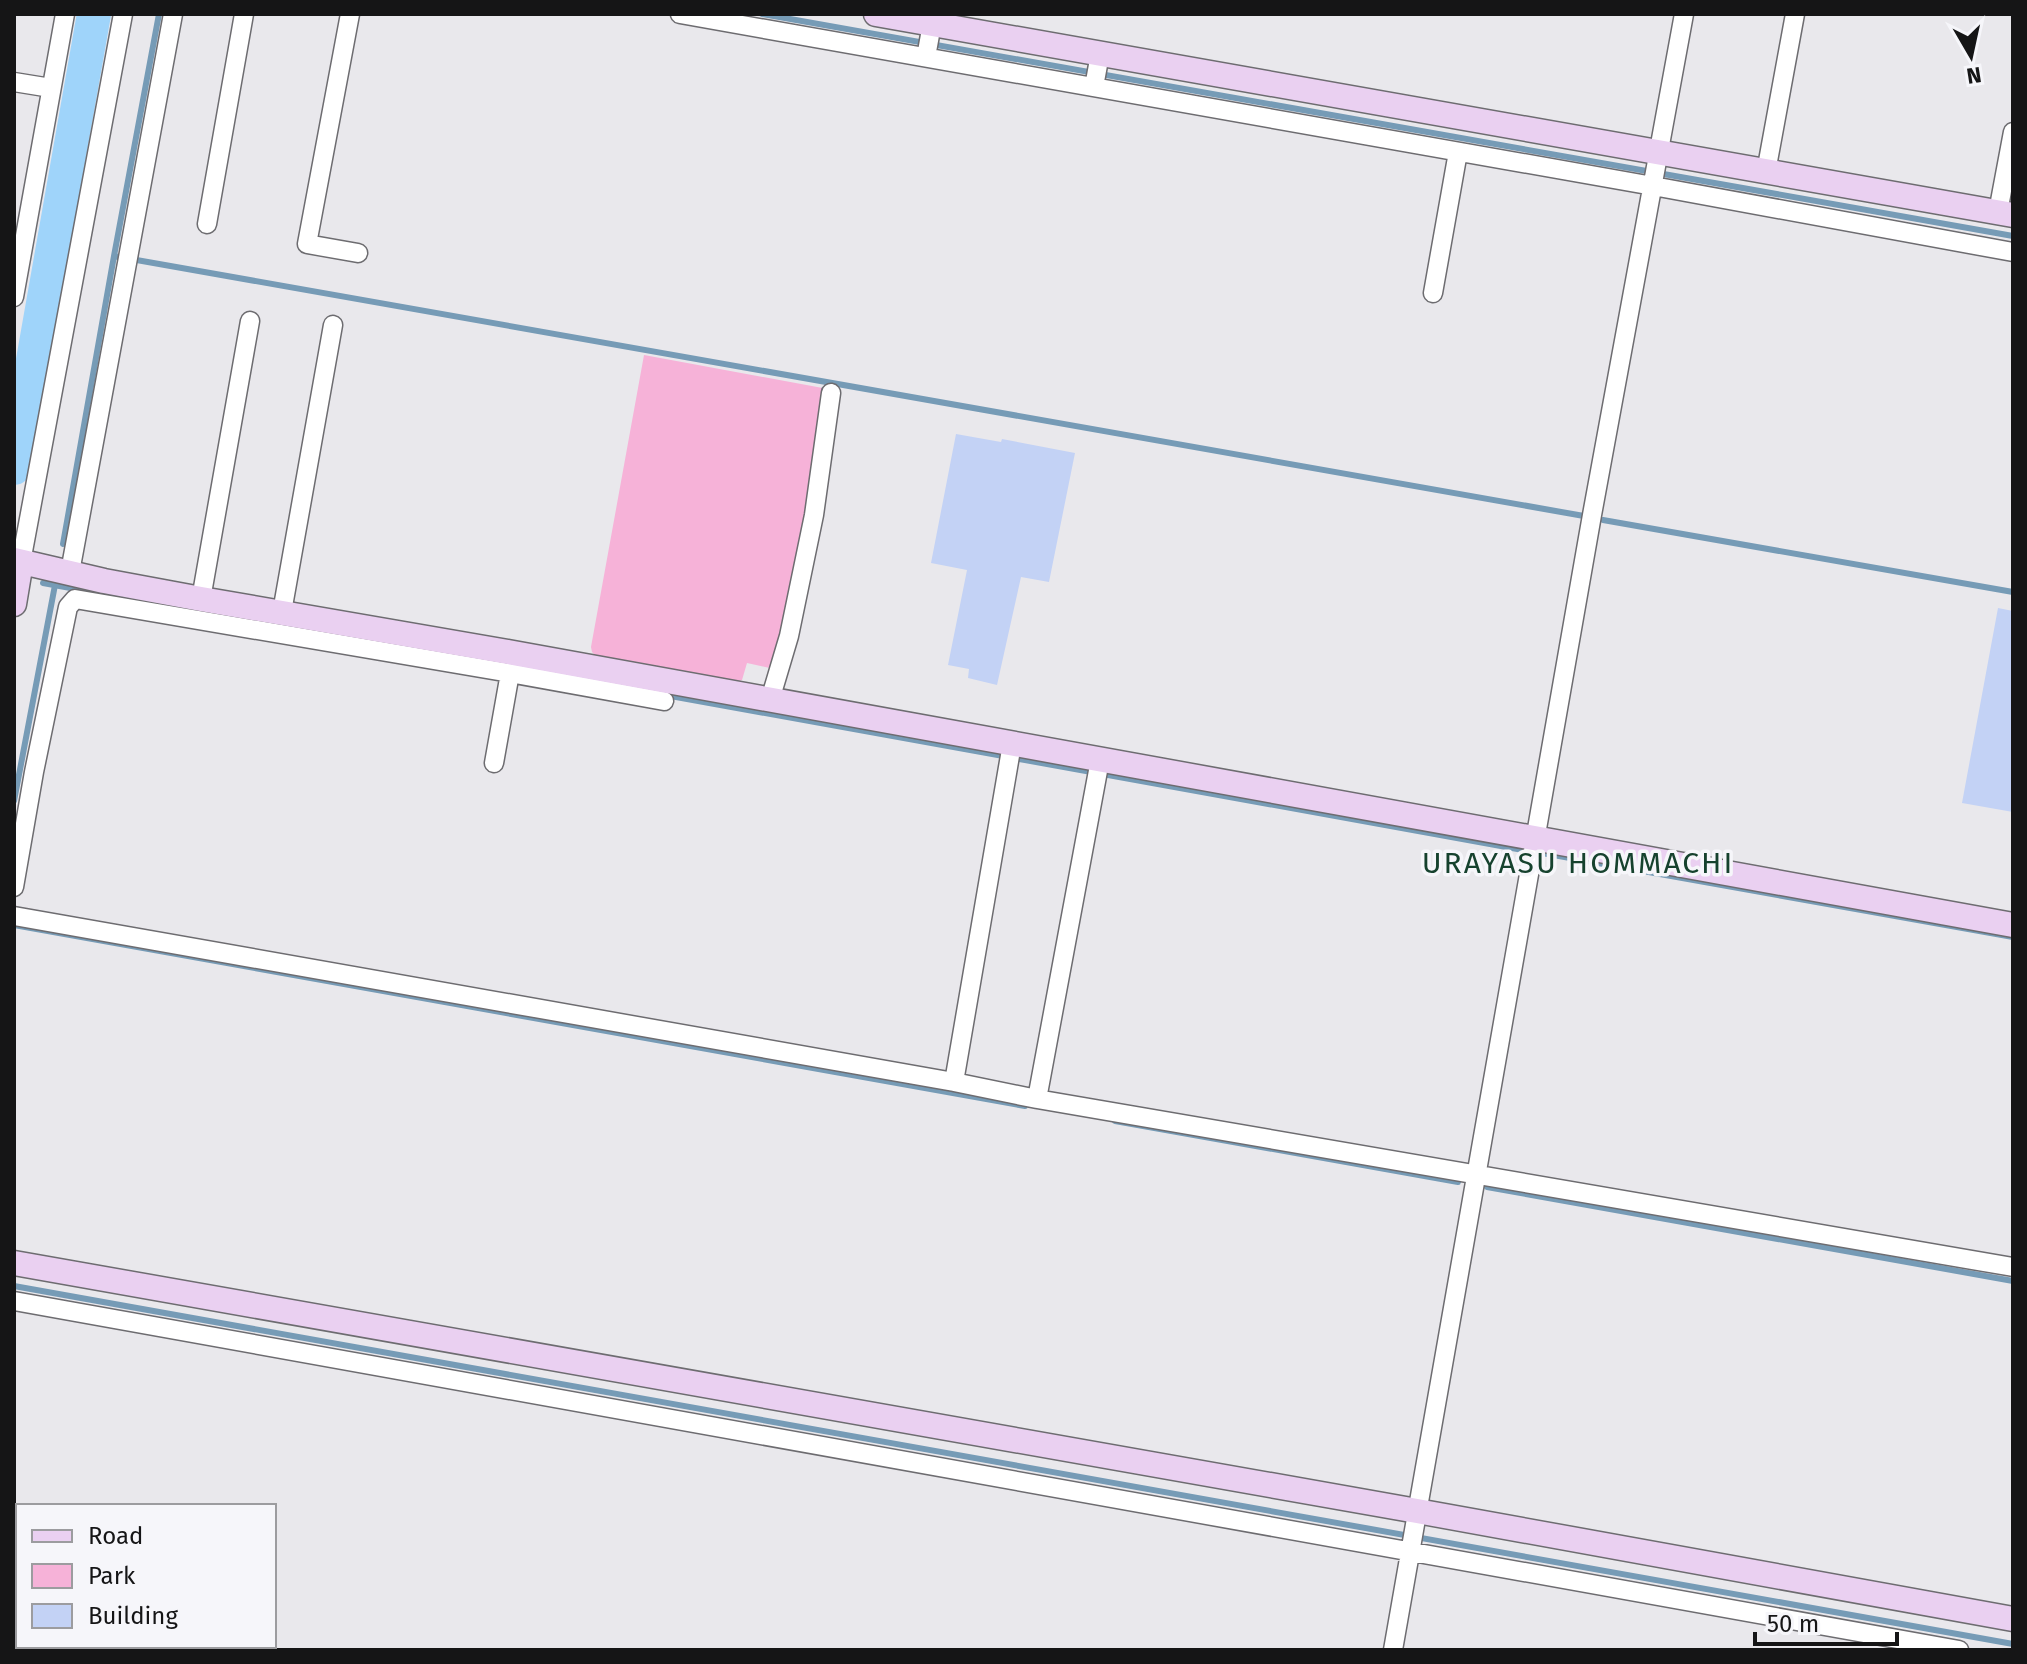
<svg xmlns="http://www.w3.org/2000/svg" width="2027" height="1664" font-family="'Fira Sans',sans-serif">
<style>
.green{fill:#f6b2d8}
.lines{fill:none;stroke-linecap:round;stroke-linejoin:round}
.stream{stroke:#769bb6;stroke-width:6}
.river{stroke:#9fd4fa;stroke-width:34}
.building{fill:#c3d2f5}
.street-casing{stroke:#6d6c70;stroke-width:21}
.secondary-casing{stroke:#6d6c70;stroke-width:27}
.street{stroke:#fff;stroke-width:18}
.secondary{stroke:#ead0f1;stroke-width:24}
.labels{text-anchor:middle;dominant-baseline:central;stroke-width:7;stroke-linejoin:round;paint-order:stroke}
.neighbourhood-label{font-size:30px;letter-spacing:2px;fill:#16422e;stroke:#f6f6fa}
</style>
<rect width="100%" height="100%" fill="#e9e8ec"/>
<!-- green -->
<path class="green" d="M644 355 828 389 803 537 774 669 747 663 742 680 736 682 598 658 592 652 591 647Z"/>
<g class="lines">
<!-- stream -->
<path class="stream" d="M762 14 2013 236
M114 256 1584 516
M1603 520 2013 592
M63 544 114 256 159 14
M43 583 142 601
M665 695 1523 850
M14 801 55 585
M1542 853 2013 937
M14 925 1025 1106
M1115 1121 1458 1182
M1487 1187 2013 1281
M14 1286 2013 1644
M14 1643 18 1644
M30 1646 51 1650"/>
<!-- river -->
<path class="river" d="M14 468 94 14"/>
</g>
<!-- building -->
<path class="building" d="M956 434 1001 442 1002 439 1075 453 1049 582 1021 577 997 685 968 678 969 669 948 665 967 570 931 563Z
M1998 608 2013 611V812L1962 803Z"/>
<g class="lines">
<!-- street casing -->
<g class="street-casing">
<path id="street" d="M350 14 307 244 358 253
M680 14 1653 186 2013 252
M926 57 932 24
M14 82 51 88
M1094 87 1100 54
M1766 172 1795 14
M1998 212 2013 132
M207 224 244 14
M1433 293 1458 152
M14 297 65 14
M21 562 123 14
M70 572 173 14
M201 599 250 321
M282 612 333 325
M770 700 789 636 814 515 831 393
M494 763 510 673
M14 887 34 772 68 607 75 599 504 672 664 701
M14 916 954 1082 1037 1099 2013 1267
M954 1082 1012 744
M1037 1099 1100 760
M14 1301 1959 1650
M1393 1650 1592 515 1684 14"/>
</g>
<!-- secondary casing -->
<g class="secondary-casing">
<path id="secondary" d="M876 14 2013 215
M14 560 104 581 201 599 508 652 2013 925
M14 604 21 562
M14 1263 1417 1511 2013 1619"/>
</g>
<!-- street -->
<use href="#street" class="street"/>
<!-- secondary -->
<use href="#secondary" class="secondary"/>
</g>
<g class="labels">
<!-- neighbourhood labels -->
<g class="neighbourhood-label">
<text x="1578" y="863">URAYASU HOMMACHI</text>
</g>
</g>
<!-- border -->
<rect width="2027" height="1664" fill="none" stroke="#151516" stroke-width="32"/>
<!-- legend -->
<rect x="16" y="1504" width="260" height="144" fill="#f6f6fa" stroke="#9c9c9f" stroke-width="2"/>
<rect x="32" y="1530" width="40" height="12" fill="#ead0f1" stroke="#9c9c9f" stroke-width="2"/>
<text x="88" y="1544" font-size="24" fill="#151516">Road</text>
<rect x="32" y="1564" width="40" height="24" fill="#f6b2d8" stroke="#9c9c9f" stroke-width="2"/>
<text x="88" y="1584" font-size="24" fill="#151516">Park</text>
<rect x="32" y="1604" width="40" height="24" fill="#c3d2f5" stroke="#9c9c9f" stroke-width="2"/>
<text x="88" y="1624" font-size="24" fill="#151516">Building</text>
<!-- north arrow -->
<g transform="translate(1971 56) rotate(171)" stroke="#f6f6fa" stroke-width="6" paint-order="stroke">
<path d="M0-6L14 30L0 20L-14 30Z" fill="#151516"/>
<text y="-12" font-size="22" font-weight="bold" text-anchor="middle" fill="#151516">N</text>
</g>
<!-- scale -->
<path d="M1755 1632v12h142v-12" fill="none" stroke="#151516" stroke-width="4"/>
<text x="1767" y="1632" font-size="24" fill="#151516" stroke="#f6f6fa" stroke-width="6" paint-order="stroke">50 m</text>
</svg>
